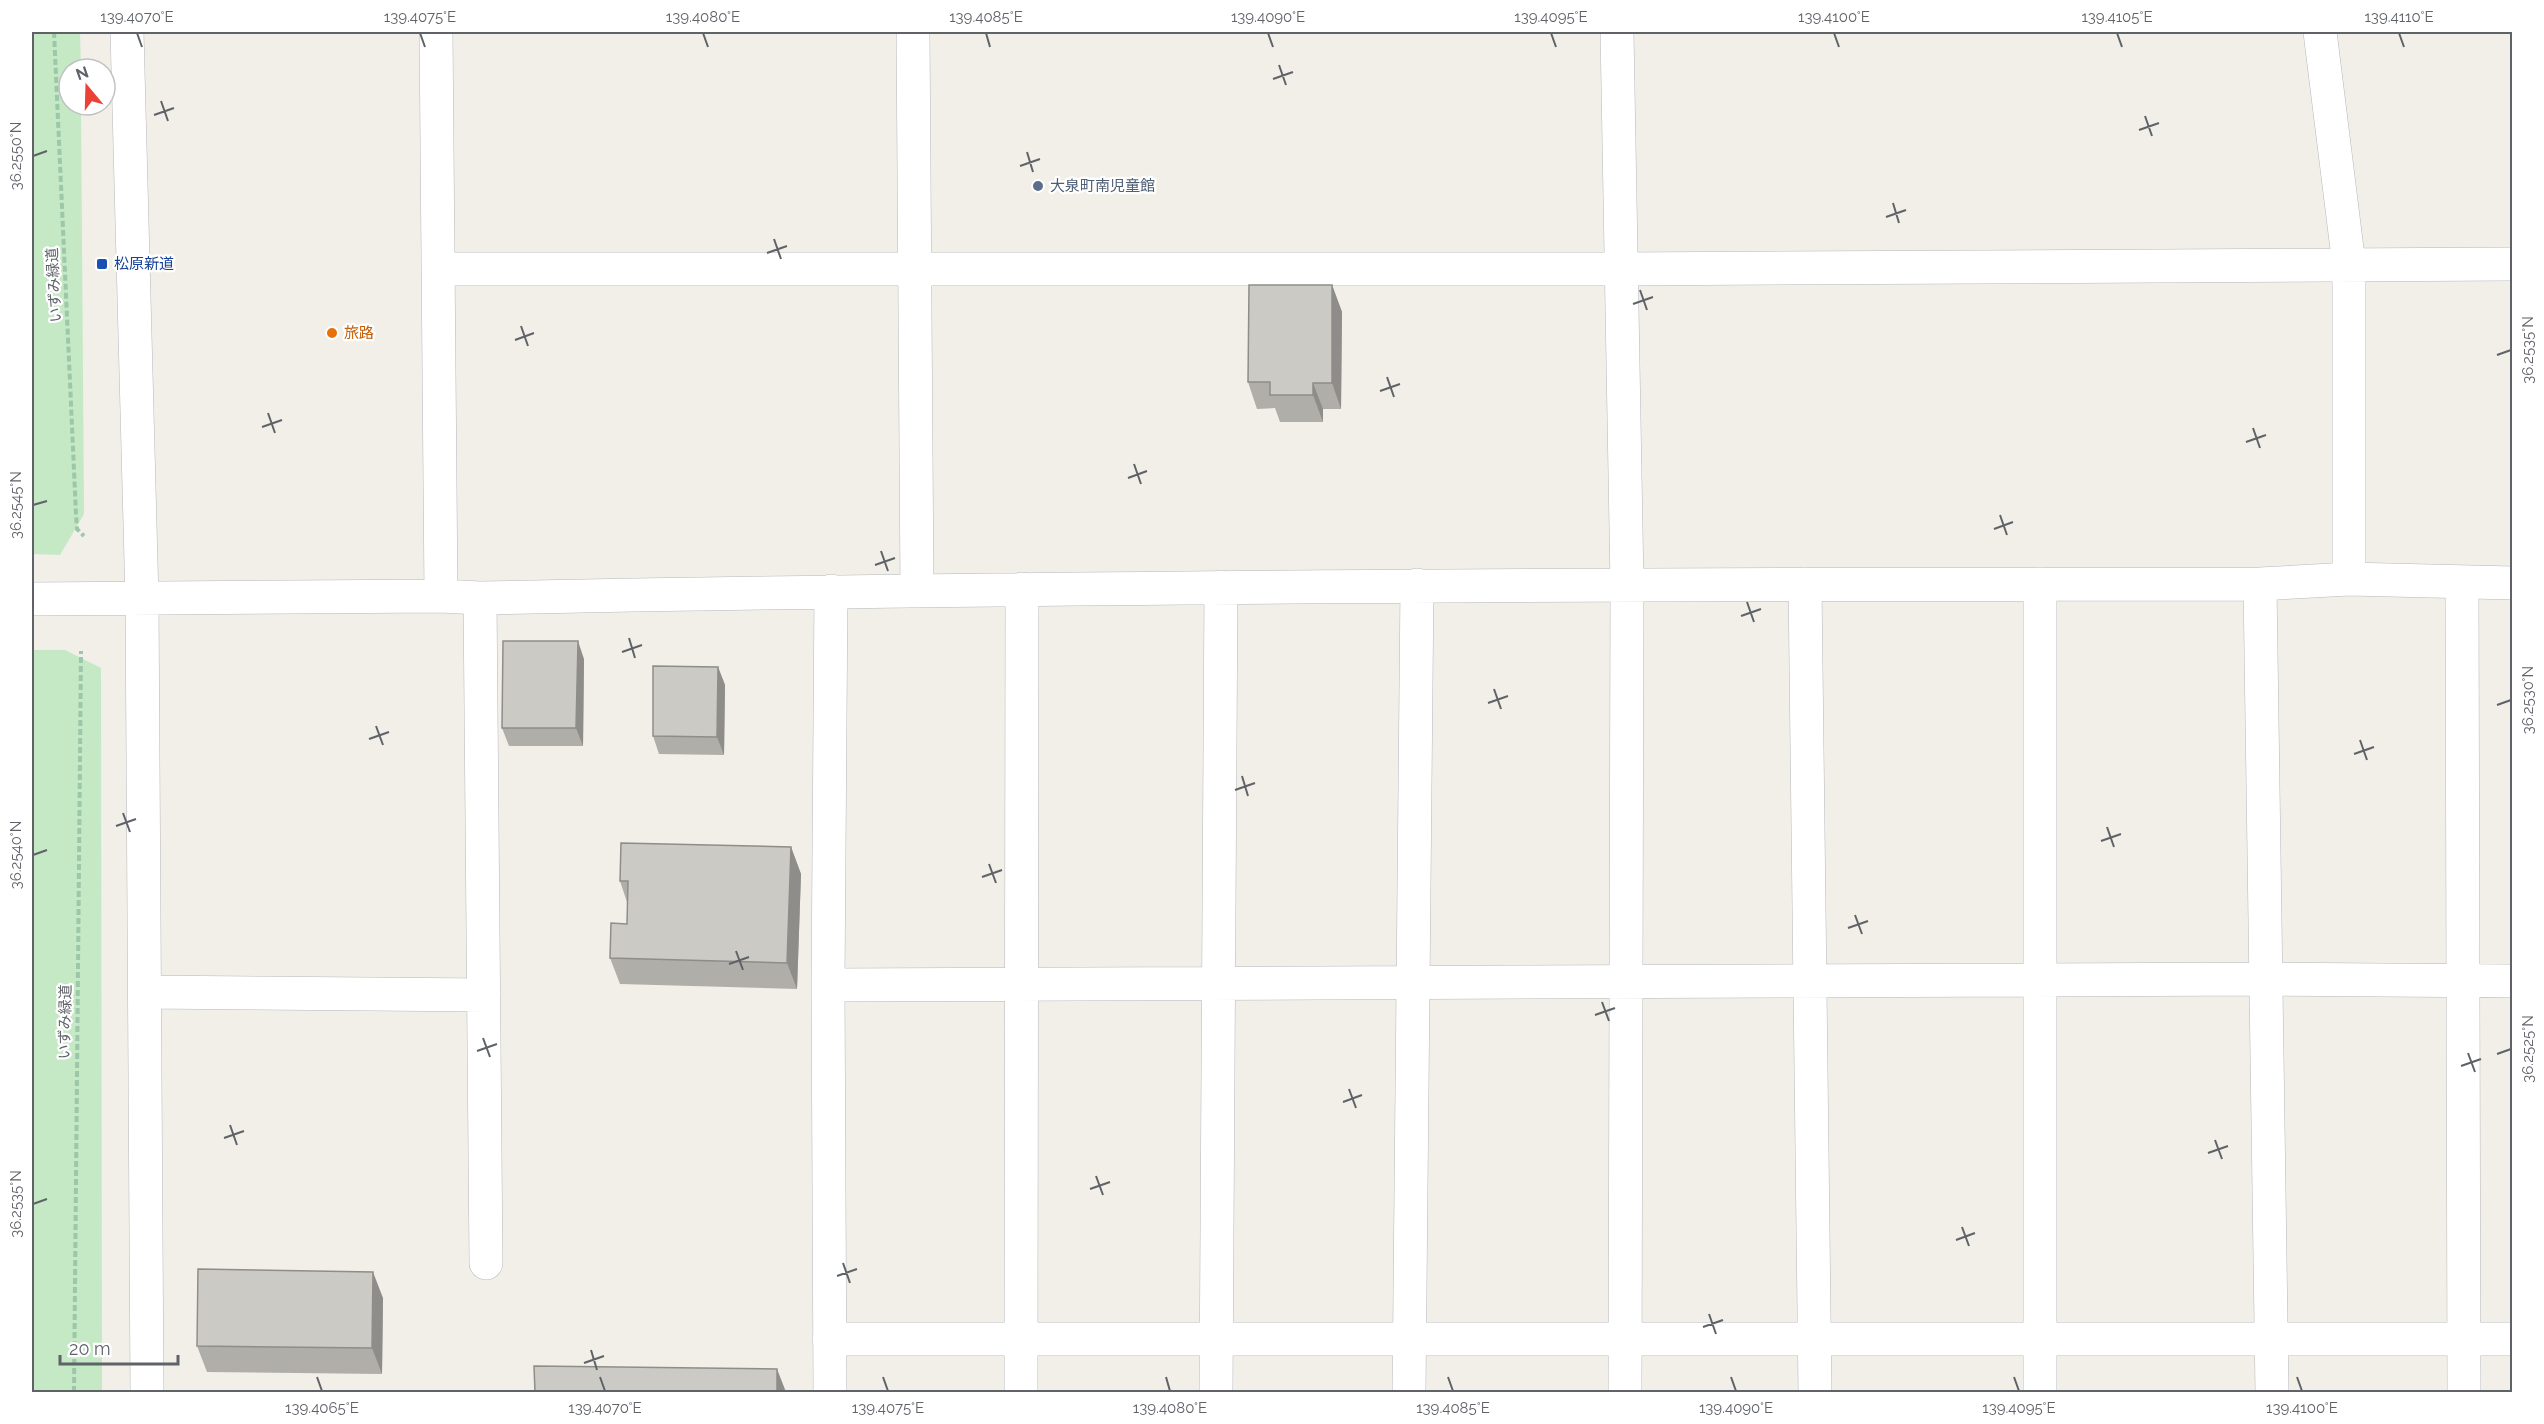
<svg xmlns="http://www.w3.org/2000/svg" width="2544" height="1424" font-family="Raleway,'Noto Sans JP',sans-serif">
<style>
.green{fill:#c5e8c5}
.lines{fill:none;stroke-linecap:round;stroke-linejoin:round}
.minor-casing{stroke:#b5b8bc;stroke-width:34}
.path{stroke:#9cc7a9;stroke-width:4;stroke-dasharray:6 3;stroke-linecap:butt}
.minor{stroke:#fff;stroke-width:33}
.wall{fill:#afaea9}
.shaded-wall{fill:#8f8d8a}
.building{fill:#cccac5;stroke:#8f8d8a;stroke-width:1.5}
.ticks{fill:none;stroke:#5f6368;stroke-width:2}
.service-dot{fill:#5c6f8a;stroke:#fff;stroke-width:2}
.transit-dot{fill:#1a4fb4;stroke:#fff;stroke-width:2}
.food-dot{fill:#e8710a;stroke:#fff;stroke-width:2}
.labels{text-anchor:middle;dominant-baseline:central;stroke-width:4.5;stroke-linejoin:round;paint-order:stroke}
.service-label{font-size:15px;fill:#4e5e75;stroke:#fff;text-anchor:start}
.transit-label{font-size:15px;fill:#164399;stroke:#fff;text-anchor:start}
.street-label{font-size:15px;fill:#5f6368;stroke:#fff}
.food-label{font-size:15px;fill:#c56008;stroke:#fff;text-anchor:start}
.neatline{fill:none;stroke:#5f6368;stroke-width:2}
.ticks-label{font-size:15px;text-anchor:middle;fill:#5f6368}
</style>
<rect width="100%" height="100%" fill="#f1efe8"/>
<!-- green -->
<path class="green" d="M32 32H80L81 69H69V105H81L84 514 60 555 32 554Z
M32 650H65L101 668 102 1392H32Z"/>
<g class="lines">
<!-- minor casing -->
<g class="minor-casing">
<path id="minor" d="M127 32 142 600 147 1392
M436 32 441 596
M913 32 917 590
M1617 32 1627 584 1625 1392
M2320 32 2349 265V579
M438 269H1622L2512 264
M2462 583 2464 1392
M1805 584 1815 1392
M2260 584 2272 1392
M480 598 486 1263
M32 599 441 596 480 598C1073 586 1666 584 2260 584L2349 579 2512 583
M828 985 2266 979 2512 981
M146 992 484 995
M829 1339H2512
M830 1392 828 985 831 591
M1021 1392 1022 589
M1216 1392 1221 587
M1409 1392 1417 585
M2040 1392V584"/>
</g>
<!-- path -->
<path class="path" d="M54 32 76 514 77 529 84 536
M74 1392 81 651"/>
<!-- minor -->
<use href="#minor" class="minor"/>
</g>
<!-- wall -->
<path class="wall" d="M1332 285 1342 312 1341 409H1323V422H1280L1275 408 1257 409 1248 382Z
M584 659 583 746H509L502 728Z
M718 667 725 685 724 755 659 754 653 736Z
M791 847 801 874 797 989 620 984 610 958 627 924V902L620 881Z
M383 1298 382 1374 207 1372 197 1346Z"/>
<!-- shaded-wall -->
<path class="shaded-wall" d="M1332 285 1342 312 1341 409 1332 383Z
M1313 383 1323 409V422L1313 395Z
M578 641 584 659 583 746 576 728Z
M718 667 725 685 724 755 717 737Z
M791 847 801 874 797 989 787 963Z
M373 1272 383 1298 382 1374 372 1348Z
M777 1369 786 1392H777Z"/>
<!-- building -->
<path class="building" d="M1249 285H1332V383H1313V395H1270V382H1248Z
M503 641H578L576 728H502Z
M653 666 718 667 717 737 653 736Z
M621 843 791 847 787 963 610 958 611 923 627 924 628 881H620Z
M198 1269 373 1272 372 1348 197 1346Z
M534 1366 777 1369V1392H535Z"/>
<!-- ticks -->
<path class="ticks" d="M137 33 142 47M420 33 425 47M703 33 708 47M986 33 990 47M1268 33 1273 47M1551 33 1556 47M1834 33 1839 47M2117 33 2122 47M2399 33 2404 47M1279 65 1286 85M1273 79 1293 72M161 101 168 121M154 115 174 108M2145 116 2152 136M2139 130 2159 123M1027 152 1033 172M33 156 47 151M1020 166 1040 159M1893 203 1899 223M1886 217 1906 210M774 239 781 259M767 253 787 246M1640 290 1647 310M1633 304 1653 297M521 326 528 346M515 340 534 333M2497 355 2511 350M1387 377 1394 397M1380 391 1400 384M268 413 275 433M262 427 282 420M2253 428 2260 448M2246 442 2266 435M1134 464 1141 484M1128 478 1147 471M33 505 47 501M2000 515 2007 535M1994 529 2013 522M881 551 888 571M875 565 895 558M1747 602 1754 622M1741 616 1761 609M629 638 635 658M622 652 642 645M1494 689 1501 709M1488 703 1508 696M2497 705 2511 700M376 726 383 745M369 739 389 732M2360 740 2367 760M2354 754 2374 747M1242 776 1248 796M1235 790 1255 783M123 813 130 832M116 826 136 819M2107 827 2114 847M2101 841 2121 834M33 855 47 850M989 864 996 883M982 877 1002 870M1855 915 1862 934M1848 928 1868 921M736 951 743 970M729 964 749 957M1602 1002 1609 1021M1595 1015 1615 1008M483 1038 490 1057M477 1051 497 1044M2468 1053 2475 1072M2497 1054 2511 1049M2461 1066 2481 1059M1349 1089 1356 1108M1343 1102 1362 1095M230 1125 237 1145M224 1138 244 1131M2215 1140 2222 1159M2208 1153 2228 1146M1096 1176 1103 1195M1090 1189 1110 1182M33 1204 47 1199M1962 1227 1969 1246M1956 1240 1975 1233M843 1263 850 1283M837 1276 857 1269M1709 1314 1716 1334M1703 1327 1723 1320M591 1350 597 1370M584 1363 604 1356M317 1377 322 1391M600 1377 605 1391M883 1377 888 1391M1166 1377 1170 1391M1448 1377 1453 1391M1731 1377 1736 1391M2014 1377 2019 1391M2297 1377 2302 1391"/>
<!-- markers -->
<circle class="service-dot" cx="1038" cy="186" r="6"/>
<rect class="transit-dot" x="96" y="258" width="12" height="12" rx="3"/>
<circle class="food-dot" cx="332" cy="333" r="6"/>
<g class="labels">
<!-- service labels -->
<g class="service-label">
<text x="1050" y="186">大泉町南児童館</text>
</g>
<!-- transit labels -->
<g class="transit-label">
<text x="114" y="264">松原新道</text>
</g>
<!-- street labels -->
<g class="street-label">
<text transform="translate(54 285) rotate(-93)">いずみ緑道</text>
<text transform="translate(65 1022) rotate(-89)">いずみ緑道</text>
</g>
<!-- food labels -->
<g class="food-label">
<text x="344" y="333">旅路</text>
</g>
</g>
<!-- border -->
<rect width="2544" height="1424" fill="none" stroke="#ffffff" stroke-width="66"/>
<!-- north arrow -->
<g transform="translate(87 87) rotate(341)"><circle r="28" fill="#ffffff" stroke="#bfc1c3" stroke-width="1.5"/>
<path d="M0-4.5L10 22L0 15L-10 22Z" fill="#ea4335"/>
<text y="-9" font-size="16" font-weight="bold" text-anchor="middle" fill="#5f6368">N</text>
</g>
<!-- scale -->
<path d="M60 1355v9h118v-9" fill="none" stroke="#5f6368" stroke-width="3"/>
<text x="69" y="1355" font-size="18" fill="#5f6368" stroke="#ffffff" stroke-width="4.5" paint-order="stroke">20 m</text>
<rect x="33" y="33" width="2478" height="1358" class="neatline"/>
<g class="ticks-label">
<text x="137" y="22">139.4070°E</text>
<text x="420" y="22">139.4075°E</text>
<text x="703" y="22">139.4080°E</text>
<text x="986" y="22">139.4085°E</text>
<text x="1268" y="22">139.4090°E</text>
<text x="1551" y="22">139.4095°E</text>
<text x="1834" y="22">139.4100°E</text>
<text x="2117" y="22">139.4105°E</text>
<text x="2399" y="22">139.4110°E</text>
<text transform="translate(16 156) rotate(-90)" y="5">36.2550°N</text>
<text transform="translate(2528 350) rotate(-90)" y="5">36.2535°N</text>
<text transform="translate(16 505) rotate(-90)" y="5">36.2545°N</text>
<text transform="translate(2528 700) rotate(-90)" y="5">36.2530°N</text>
<text transform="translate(16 855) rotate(-90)" y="5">36.2540°N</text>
<text transform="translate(2528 1049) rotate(-90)" y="5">36.2525°N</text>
<text transform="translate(16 1204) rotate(-90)" y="5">36.2535°N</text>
<text x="322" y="1413">139.4065°E</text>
<text x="605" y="1413">139.4070°E</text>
<text x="888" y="1413">139.4075°E</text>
<text x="1170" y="1413">139.4080°E</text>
<text x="1453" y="1413">139.4085°E</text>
<text x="1736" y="1413">139.4090°E</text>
<text x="2019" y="1413">139.4095°E</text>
<text x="2302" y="1413">139.4100°E</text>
</g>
</svg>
